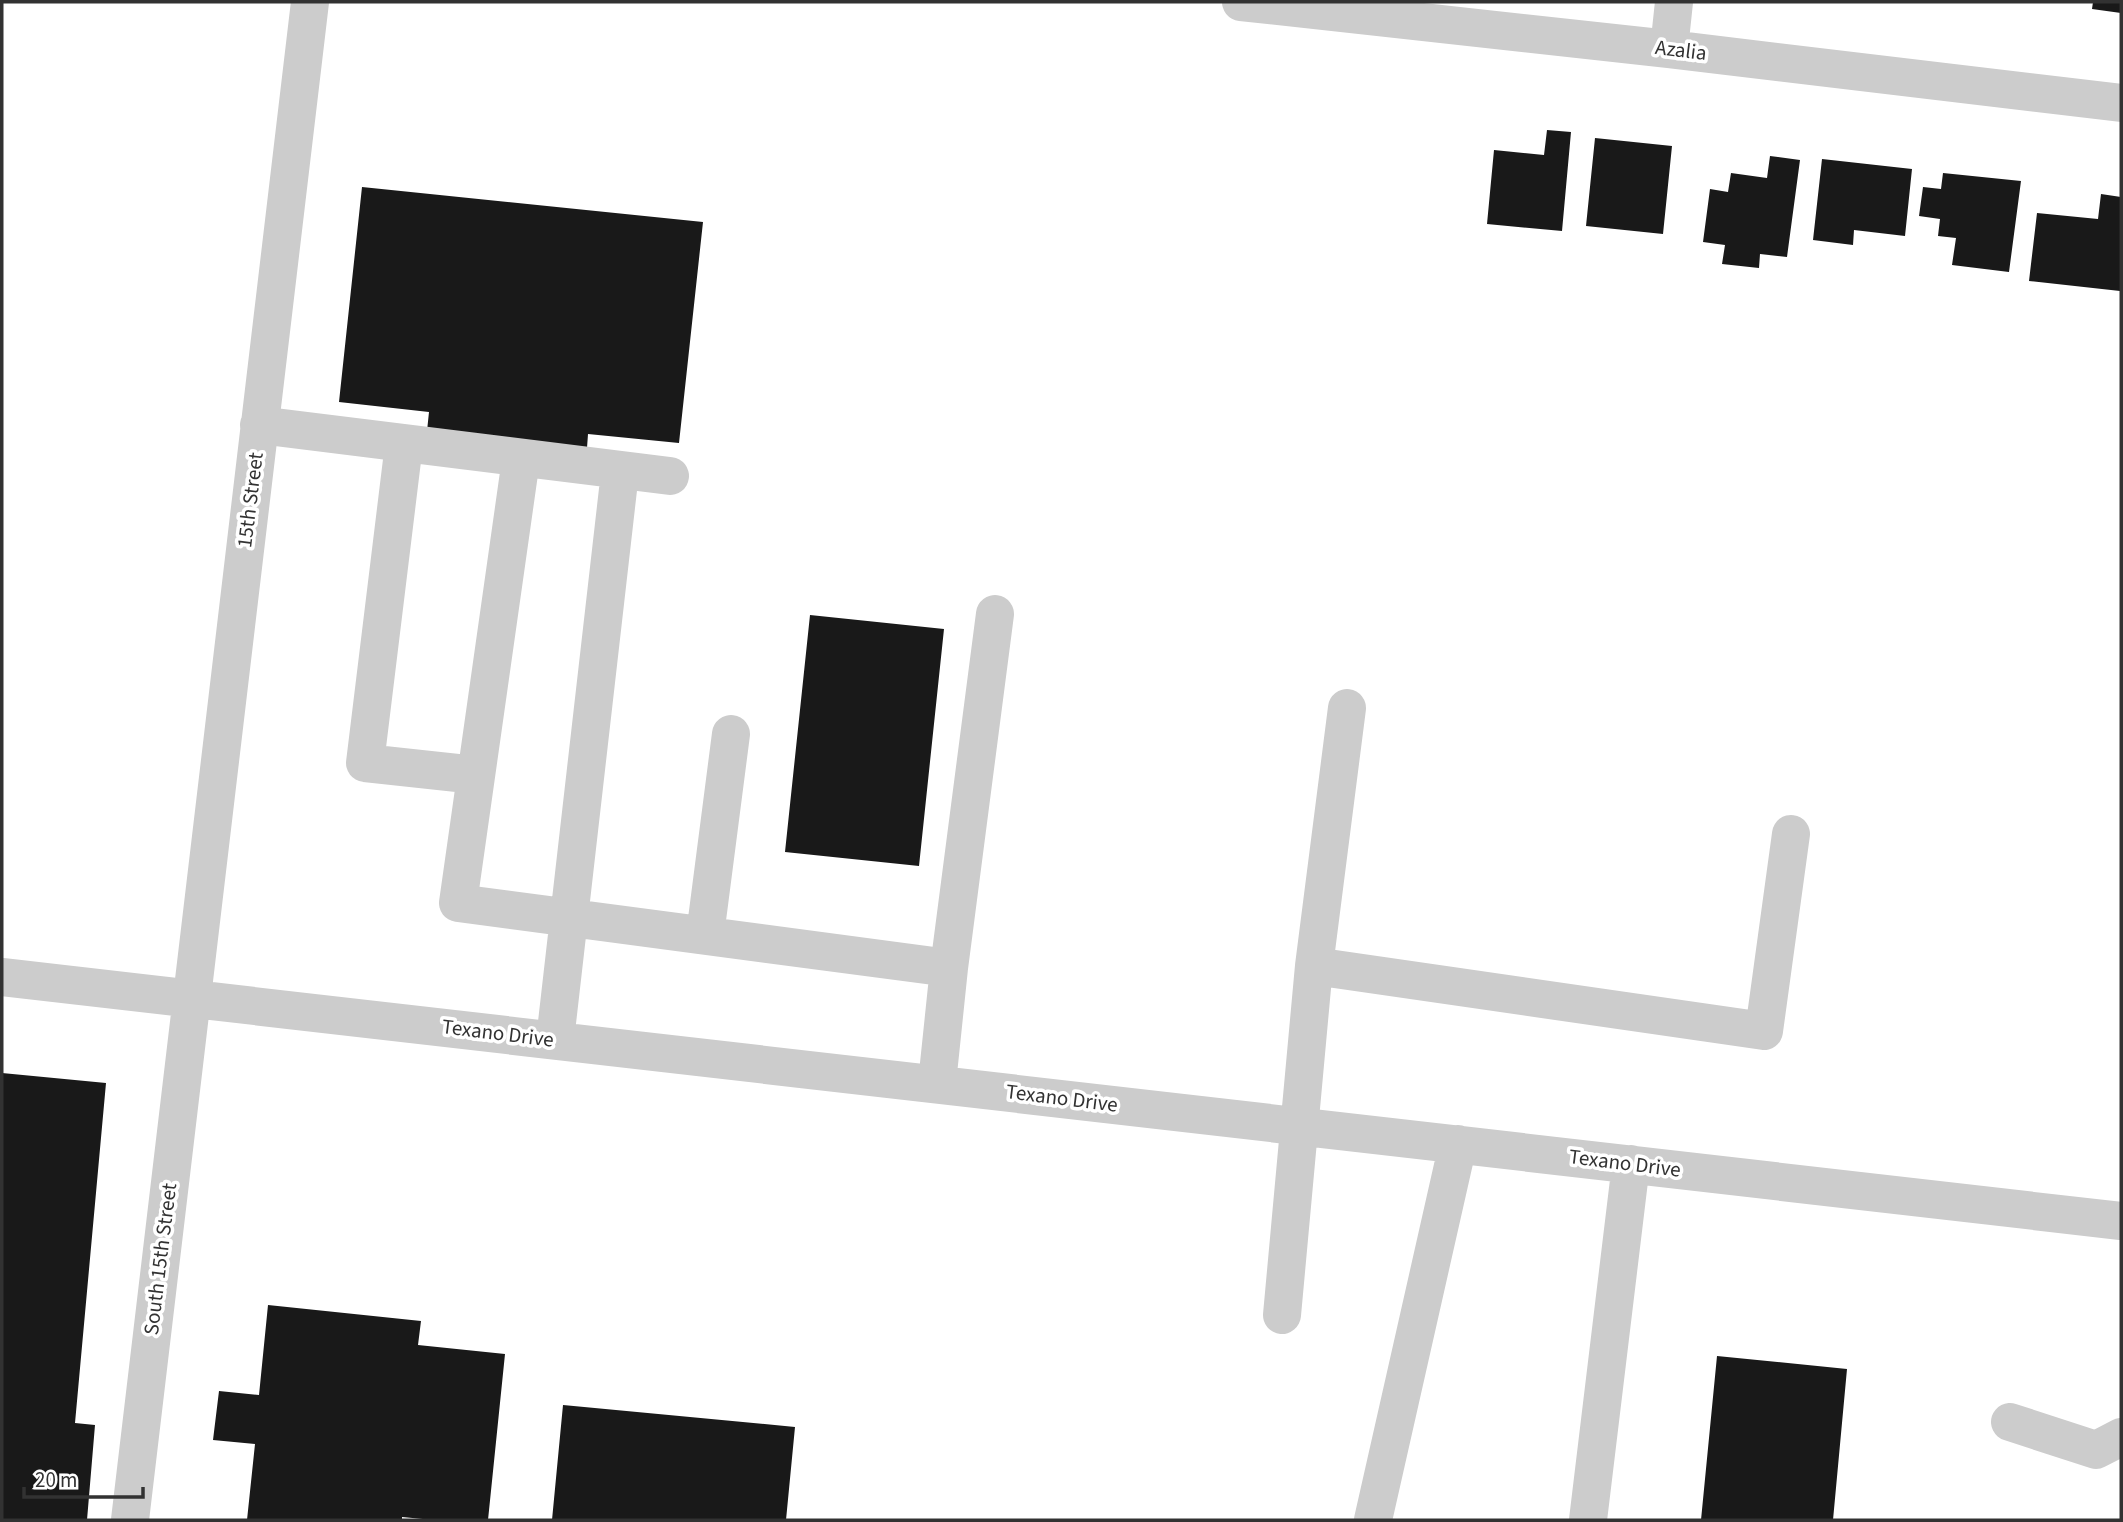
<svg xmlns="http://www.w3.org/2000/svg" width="2123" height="1522" font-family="'Source Sans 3',sans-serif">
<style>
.building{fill:#191919}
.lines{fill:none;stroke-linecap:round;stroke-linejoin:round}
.minor{stroke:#ccc;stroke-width:38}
.labels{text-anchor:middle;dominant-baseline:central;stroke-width:7;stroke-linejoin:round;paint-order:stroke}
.street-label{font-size:21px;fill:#323232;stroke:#fff}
</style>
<rect width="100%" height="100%" fill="#fff"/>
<!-- building -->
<path class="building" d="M2093 2H2121V13L2092 9Z
M1547 130 1571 132 1562 231 1487 224 1494 150 1544 155Z
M1595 138 1672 146 1663 234 1586 226Z
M1770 156 1800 160 1787 257 1760 254 1759 268 1722 264 1725 245 1703 242 1710 189 1728 192 1731 173 1767 178Z
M1822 159 1912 169 1905 236 1854 230 1853 245 1813 240Z
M1943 173 2021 181 2009 272 1952 265 1956 238 1938 236 1940 219 1919 216 1923 187 1941 189Z
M362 187 703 222 679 443 588 434 587 448 427 431 429 412 339 402Z
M2101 194 2121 197 2120 291 2029 281 2037 213 2098 219Z
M810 615 944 629 919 866 785 852Z
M2 1073 106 1083 75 1423 95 1425 87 1520H2Z
M268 1305 421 1321 418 1345 505 1354 488 1520H433L402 1517V1520H247L255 1444 213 1440 219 1391 259 1395Z
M1717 1356 1847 1369 1833 1520H1701Z
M563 1405 795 1427 786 1520H552Z"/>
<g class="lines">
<!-- minor -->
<path class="minor" d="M1241 2 1669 49 2121 103
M1669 49 1674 2
M259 425 670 476
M404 444 365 763 476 775
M521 459 458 903 949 968 995 614
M705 935 731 734
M1314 966 1347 708
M2 977 2121 1221
M555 1040 620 472
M937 1083 949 968
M1282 1315 1314 966 1764 1031 1791 834
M2010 1422 2096 1450 2121 1437
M130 1520 310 2
M1373 1520 1458 1144
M1588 1520 1631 1164"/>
</g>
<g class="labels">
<!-- street labels -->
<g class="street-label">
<text transform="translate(1681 50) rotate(7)">Azalia</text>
<text transform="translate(250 500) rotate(-83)">15th Street</text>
<text transform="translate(498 1033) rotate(7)">Texano Drive</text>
<text transform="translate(1062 1098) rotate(7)">Texano Drive</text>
<text transform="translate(1625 1163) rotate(7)">Texano Drive</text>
<text transform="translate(160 1259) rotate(-83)">South 15th Street</text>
</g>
</g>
<!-- border -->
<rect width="2123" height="1522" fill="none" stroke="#323232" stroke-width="7"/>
<!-- scale -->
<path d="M24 1487v10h119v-10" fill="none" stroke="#323232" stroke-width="3.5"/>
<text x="35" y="1487" font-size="21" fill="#323232" stroke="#ffffff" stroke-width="5" paint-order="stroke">20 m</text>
</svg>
